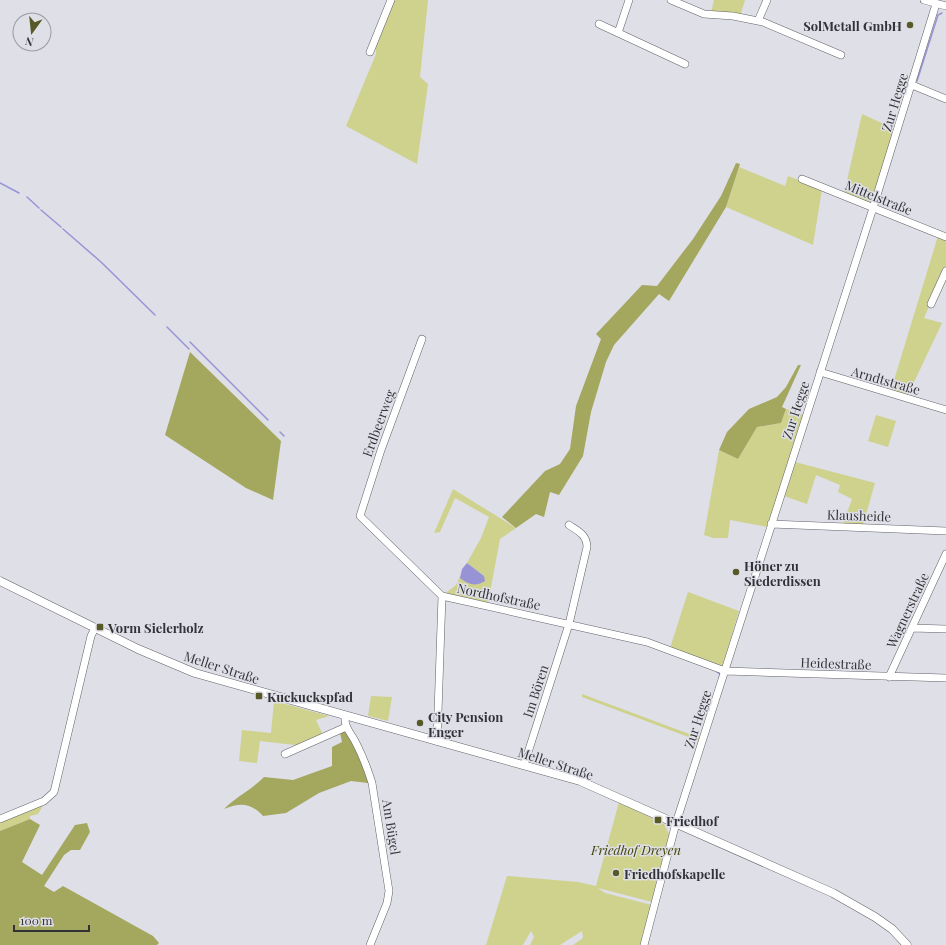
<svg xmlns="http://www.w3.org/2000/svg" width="946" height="945" font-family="'Playfair Display',serif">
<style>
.green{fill:#ced28c}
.forest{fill:#a4a75e}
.water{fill:#9893d5}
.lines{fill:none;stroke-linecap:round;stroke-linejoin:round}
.stream{stroke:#9893d5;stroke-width:1.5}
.minor-casing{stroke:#616168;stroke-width:8}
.major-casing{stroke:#616168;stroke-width:9}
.minor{stroke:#fff;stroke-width:7}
.major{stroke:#fff;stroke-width:8}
.poi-dot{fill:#575a27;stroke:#dfdfe8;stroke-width:1.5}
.labels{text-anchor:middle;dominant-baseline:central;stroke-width:3;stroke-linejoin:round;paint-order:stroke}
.poi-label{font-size:13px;font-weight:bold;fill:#333337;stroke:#dfdfe8;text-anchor:start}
.street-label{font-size:13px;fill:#333337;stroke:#dfdfe8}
.park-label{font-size:13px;font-style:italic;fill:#43440a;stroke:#dfdfe8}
</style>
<rect width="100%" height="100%" fill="#dfdfe8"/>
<!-- green -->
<path class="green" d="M392 0H428L420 77 428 84 417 164 346 126 376 54V42Z
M714 0H745L740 16 711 13Z
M862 114 895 129 872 199 869 203 844 194Z
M739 167 785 186 788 176 822 189 813 245 726 207Z
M938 236 946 239V268L924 318 942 323 908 395 891 390Z
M786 409 804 415 768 527 730 520 728 538H713L704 535 719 450 738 459 757 427 781 423Z
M876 415 896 421 888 447 868 441Z
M795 462 875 483 863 525 843 524 852 499 838 492 840 485 816 475 807 504 784 496Z
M453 489 516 528 500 539 488 603 443 595 456 585 460 576H484L467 563 481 538 489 517 455 498 440 532 434 533Z
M688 592 739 611 722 668 670 648Z
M582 694 700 738 699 741 582 697Z
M371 696 392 697 388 721 368 716Z
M274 701 329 716 316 720 324 737 298 749 295 745 260 741 257 763 239 761 242 730 271 733Z
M619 802 664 824 670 836 652 902 598 888 605 893 652 905 642 945H573L583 938 582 931 560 945H530L534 937 531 931 523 945H486L507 876 578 882 596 886Z
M44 804 38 814 30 816V819L0 831V821Z"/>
<!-- forest -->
<path class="forest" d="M736 163 740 164 726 207 669 301 659 294 614 345 606 362 591 412 583 456 559 495 550 492 544 517 536 514 516 528 502 517 545 471 560 464 570 449 576 406 601 339 596 334 642 285 657 286 693 239 721 196Z
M190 352 281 441 273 500 246 488 165 435Z
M798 365H801L782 407 786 409 781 423 757 427 738 459 719 450 727 432 749 409 777 397 786 387Z
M345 731 371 768 374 781 368 783 351 781 319 793 286 813 263 816C251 803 241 802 224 809 237 796 250 791 264 777L293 780 332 766V747L342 742 340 733Z
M30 819 40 825 22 862 42 875 75 825 87 823 90 832 80 850H71L64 855 44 886 54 892 63 886 153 936 159 943 157 945H0V831Z"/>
<!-- water -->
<path class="water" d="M467 563 484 576 485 581C475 587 469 585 460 578L462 569Z"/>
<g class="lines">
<!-- stream -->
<path class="stream" d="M917 81 938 15 942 13
M0 183 19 193
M27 197 39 208
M41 210 61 227
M63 229 101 262 155 315
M167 327 189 349
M190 342 268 420
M280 432 284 436
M717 672 720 674 719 679"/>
<!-- minor casing -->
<g class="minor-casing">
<path id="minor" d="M671 0 704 14 733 16 763 22 841 55
M924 0 946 6
M758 21 767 0
M599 24 685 64
M618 33 629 0
M370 52 391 0
M912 85 946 99
M802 179 946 237
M931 304 946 271
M422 339 381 450 360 516 442 596 647 642 725 671 946 678
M820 372 946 410
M771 524 946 531
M912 628 946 629
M889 677 946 554
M345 716C344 728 352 734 357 745 363 757 368 770 372 783L389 891 387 903 370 945
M437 741 442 596
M285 754 346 727
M524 765 569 624 587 547C587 535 578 531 569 525
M0 819 44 801 54 792 91 636 95 628
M644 945 676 823 873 208 936 4"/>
</g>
<!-- major casing -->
<g class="major-casing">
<path id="major" d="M0 581 138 649 195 673 580 781 833 893 875 917 892 929 907 945"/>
</g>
<!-- minor -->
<use href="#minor" class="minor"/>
<!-- major -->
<use href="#major" class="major"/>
</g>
<!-- markers -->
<g class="poi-dot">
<circle cx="910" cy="25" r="4"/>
<circle cx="736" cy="572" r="4"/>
<rect x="96" y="623" width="8" height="8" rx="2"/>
<rect x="255" y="692" width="8" height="8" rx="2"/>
<circle cx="420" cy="723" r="4"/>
<rect x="654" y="816" width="8" height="8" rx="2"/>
<circle cx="616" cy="873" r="4"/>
</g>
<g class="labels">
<!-- poi labels -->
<g class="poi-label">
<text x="902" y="25" text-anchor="end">SolMetall GmbH</text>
<text x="744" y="565">Höner zu<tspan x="744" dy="15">Siederdissen</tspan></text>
<text x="108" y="627">Vorm Sielerholz</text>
<text x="267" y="696">Kuckuckspfad</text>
<text x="428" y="716">City Pension<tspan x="428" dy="15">Enger</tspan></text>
<text x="666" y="820">Friedhof</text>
<text x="624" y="873">Friedhofskapelle</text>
</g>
<!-- street labels -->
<g class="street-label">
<text transform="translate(894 102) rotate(-73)">Zur Hegge</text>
<text transform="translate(879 197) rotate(22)">Mittelstraße</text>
<text transform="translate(886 380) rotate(16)">Arndtstraße</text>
<text transform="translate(795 410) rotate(-72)">Zur Hegge</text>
<text transform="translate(378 423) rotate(-70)">Erdbeerweg</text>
<text transform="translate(859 515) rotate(2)">Klausheide</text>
<text transform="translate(499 596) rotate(12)">Nordhofstraße</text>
<text transform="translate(907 610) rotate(-65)">Wagnerstraße</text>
<text transform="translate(836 663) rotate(2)">Heidestraße</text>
<text transform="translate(222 667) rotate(18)">Meller Straße</text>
<text transform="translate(535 691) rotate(-72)">Im Bören</text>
<text transform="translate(697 719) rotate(-72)">Zur Hegge</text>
<text transform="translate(556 763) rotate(18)">Meller Straße</text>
<text transform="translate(392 827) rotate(81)">Am Bügel</text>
</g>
<!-- park labels -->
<g class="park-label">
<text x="636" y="849">Friedhof Dreyen</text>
</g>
</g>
<!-- north arrow -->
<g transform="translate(32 32) rotate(195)"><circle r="19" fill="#dfdfe8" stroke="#9a9aa1"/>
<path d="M0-3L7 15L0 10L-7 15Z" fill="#575a27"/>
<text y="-6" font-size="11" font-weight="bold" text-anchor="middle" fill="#333337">N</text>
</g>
<!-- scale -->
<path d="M14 925v6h75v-6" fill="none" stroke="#333337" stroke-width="2"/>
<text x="20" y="925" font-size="12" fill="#333337" stroke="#dfdfe8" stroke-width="3" paint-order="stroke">100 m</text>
</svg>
